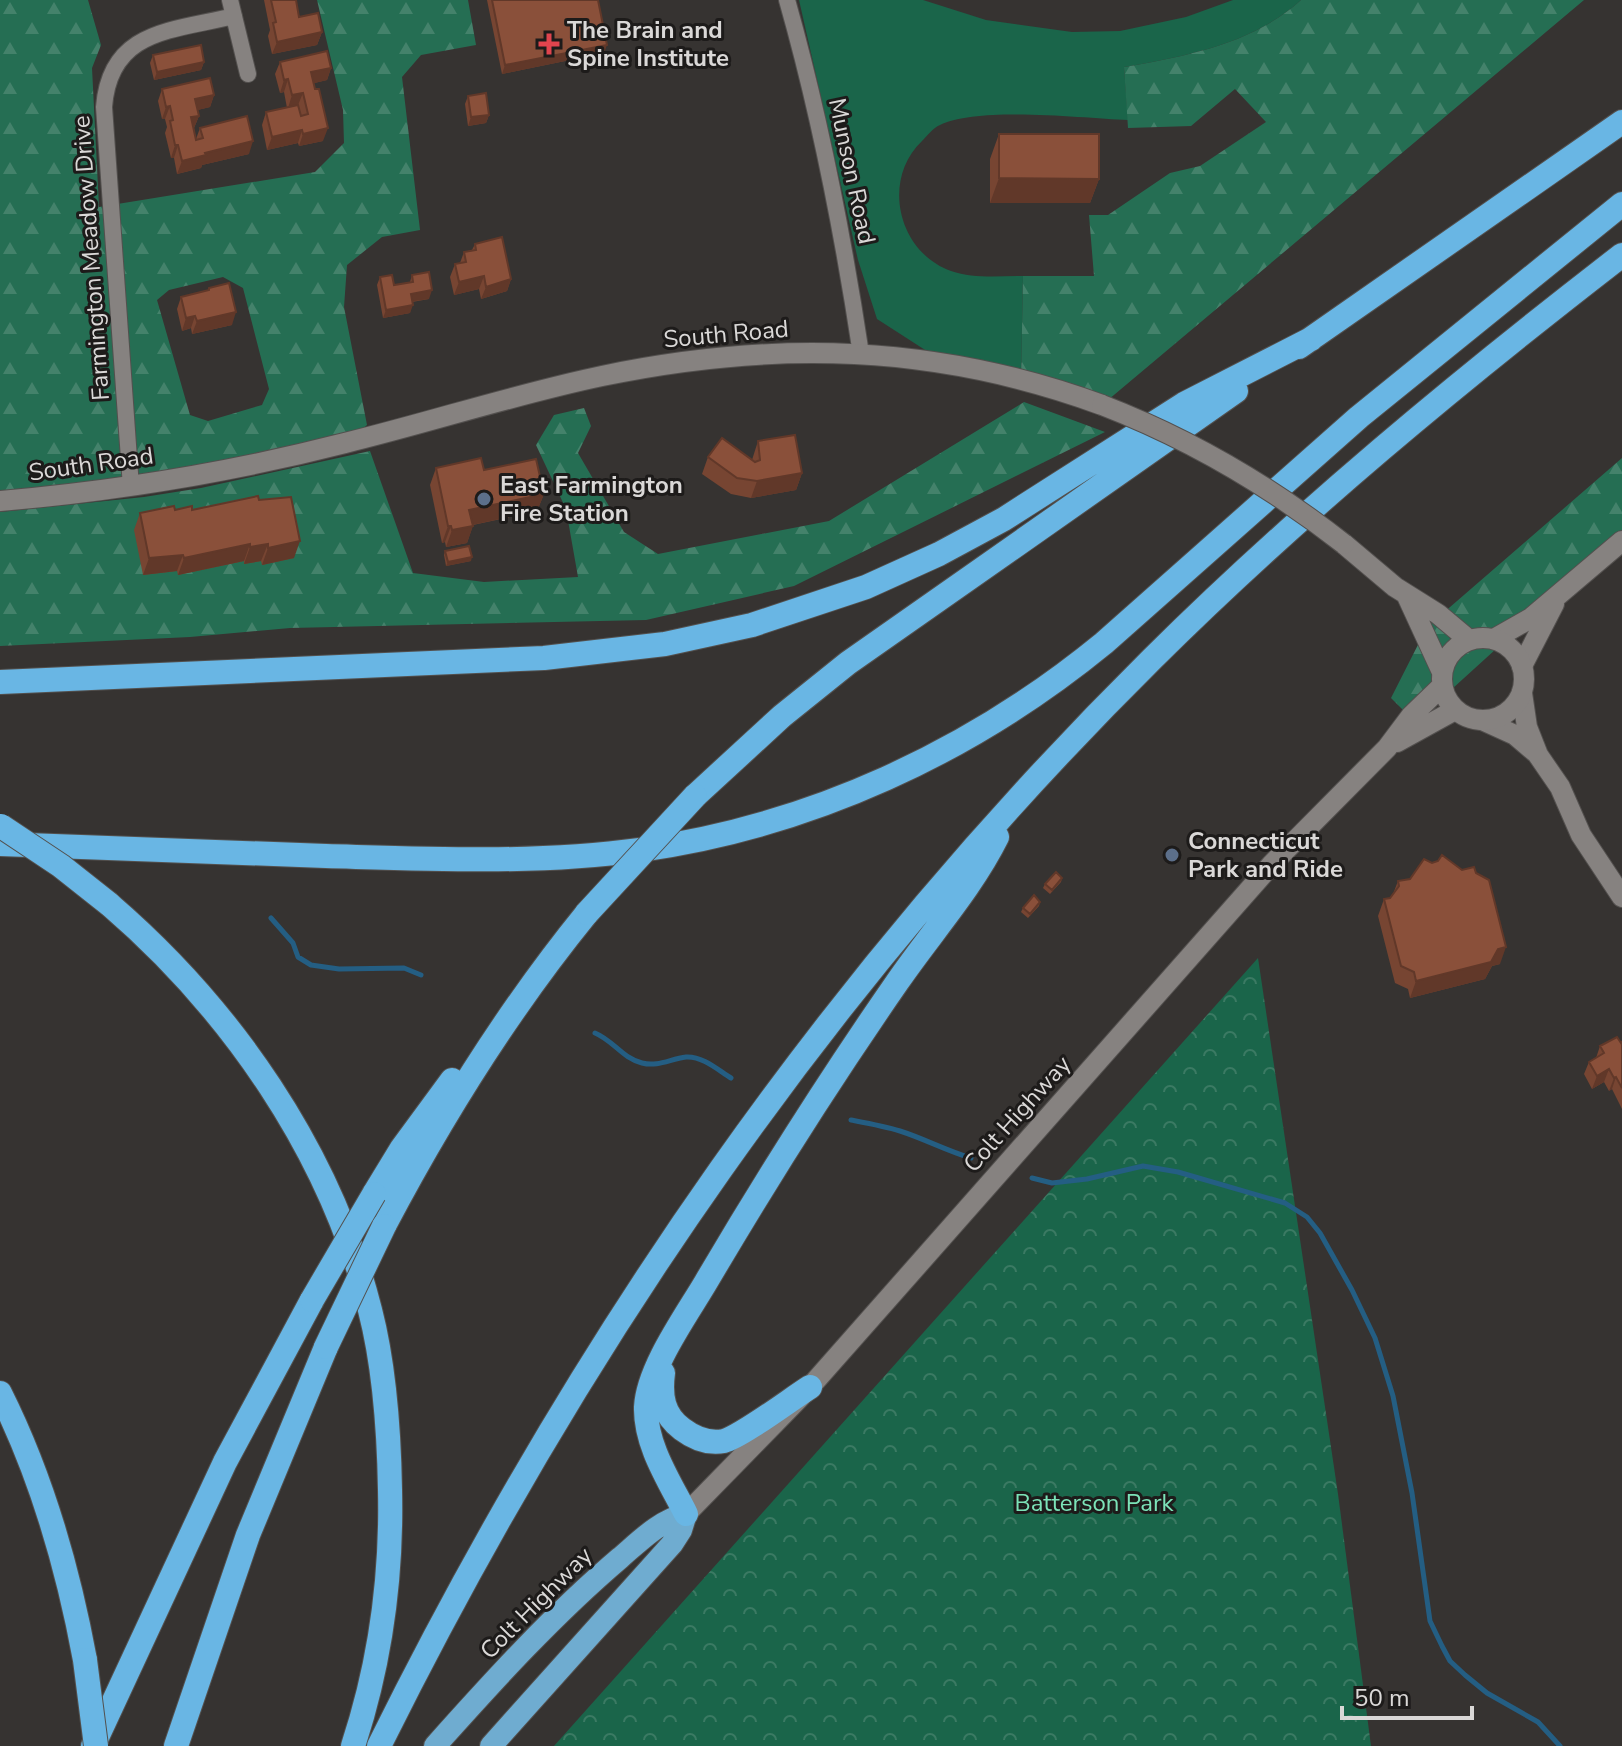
<svg xmlns="http://www.w3.org/2000/svg" width="1622" height="1746" font-family="'Nunito Sans',sans-serif">
<style>
.grass{fill:#1a654a}
.forest{fill:url(#forest-firs);fill-rule:evenodd}
.park{fill:url(#park-crowns)}
.lines{fill:none;stroke-linecap:round;stroke-linejoin:round}
.stream{stroke:#245e83;stroke-width:5}
.minor-casing{stroke:#53504e;stroke-width:18}
.tertiary-casing{stroke:#53504e;stroke-width:22}
.secondary-casing{stroke:#53504e;stroke-width:22}
.trunk-casing{stroke:#53504e;stroke-width:24}
.motorway-casing{stroke:#53504e;stroke-width:26}
.minor{stroke:#868280;stroke-width:16}
.tertiary{stroke:#868280;stroke-width:20}
.secondary{stroke:#868280;stroke-width:20}
.trunk{stroke:#6facd0;stroke-width:22}
.motorway{stroke:#69b6e4;stroke-width:24}
.secondary-bridge-casing{stroke:#53504e;stroke-width:22;stroke-linecap:butt}
.motorway-bridge-casing{stroke:#53504e;stroke-width:26;stroke-linecap:butt}
.secondary-bridge{stroke:#868280;stroke-width:20}
.motorway-bridge{stroke:#69b6e4;stroke-width:24}
.wall{fill:#774532}
.shaded-wall{fill:#613829}
.building{fill:#8a503a;stroke:#613829;stroke-width:2}
.health-dot{fill:#e0444e;stroke:#1d1b1a;stroke-width:3}
.service-dot{fill:#5c6f8a;stroke:#1d1b1a;stroke-width:3}
.labels{text-anchor:middle;dominant-baseline:central;stroke-width:6;stroke-linejoin:round;paint-order:stroke}
.poi-label{font-size:24px;font-weight:bold;fill:#dad8d7;stroke:#1d1b1a;text-anchor:start}
.street-label{font-size:24px;fill:#dad8d7;stroke:#1d1b1a}
.park-label{font-size:24px;fill:#7ce3b8;stroke:#1d1b1a}
</style>
<defs>
<pattern id="forest-firs" width="22" height="20" patternUnits="userSpaceOnUse" patternTransform="scale(2)"><rect width="22" height="20" fill="#256e53"/><path d="M5 1l3.5 6h-7zM16 11l3.5 6h-7z" fill="#44826b"/></pattern>
<pattern id="park-crowns" width="20" height="18" patternUnits="userSpaceOnUse" patternTransform="scale(2)"><rect width="20" height="18" fill="#1a654a"/><path d="M2 6a3 3 0 1 1 6 0M12 15a3 3 0 1 1 6 0" fill="none" stroke="#3b7a63"/></pattern>
</defs>
<rect width="100%" height="100%" fill="#363331"/>
<!-- grass -->
<path class="grass" d="M799 0H923L986 20 1072 32 1120 31 1186 17 1233 0H1301C1253 44 1186 56 1124 67L1128 120C1082 118 978 106 940 125 933 128 927 136 922 141 881 180 898 252 951 271 974 279 999 276 1023 276L1021 379 950 366 877 319 858 260Z"/>
<!-- forest -->
<path class="forest" d="M0 0H88L101 45 92 68 99 207 315 172 344 143 343 110 317 0H468L476 45 421 55 402 77 420 230 382 237 347 265 344 307 367 425 343 444 0 501ZM223 277 243 288 269 389 262 405 208 421 190 415 157 300 169 290Z
M1301 0H1584L1102 405 1021 379 1023 276H1094L1089 215H1108L1170 173 1200 166 1266 122 1235 89 1191 126 1128 128 1124 67C1186 56 1253 44 1301 0Z
M1024 402 1105 432 794 586 646 620 290 628 190 637 0 646V512L144 497 201 488 370 451 413 573 484 582 578 577 566 509 536 445 554 415 584 408 591 426 578 453 624 532 658 554 829 521Z
M1622 458V543L1518 629 1387 748 1407 714 1391 698 1427 627Z"/>
<!-- park -->
<path class="park" d="M1258 958 1338 1494 1371 1746H554Z"/>
<g class="lines">
<!-- stream -->
<path class="stream" d="M271 918 293 943 298 957 311 965 339 969 404 968 421 975
M595 1033C614 1041 622 1058 642 1063 658 1067 670 1059 686 1057 703 1056 718 1070 731 1078
M851 1120C867 1123 884 1126 900 1131 925 1139 947 1151 971 1158
M1032 1178 1052 1183 1087 1179 1143 1166 1178 1172 1285 1203 1307 1217 1320 1233 1352 1290 1375 1338 1393 1396 1412 1493 1430 1621 1442 1646 1450 1661 1465 1675 1487 1693 1538 1722 1560 1746"/>
<!-- minor casing -->
<g class="minor-casing">
<path id="minor" d="M230 0 248 74
M787 0C820 116 843 235 861 354
M131 487 104 107C110 29 173 31 234 16"/>
</g>
<!-- tertiary casing -->
<g class="tertiary-casing">
<path id="tertiary" d="M1494 639 1531 618 1622 541
M1522 666 1554 604
M1522 693 1527 727 1538 755 1560 787 1581 835 1622 897
M1482 720 1515 735 1535 752"/>
</g>
<!-- secondary casing -->
<g class="secondary-casing">
<path id="secondary" d="M0 501C116 491 232 472 345 443 431 422 516 394 602 376 775 340 936 344 1102 405
M1344 544 1395 587 1438 614 1469 640
M1407 596 1442 672
M1442 679a41 41 0 1 1 82 0a41 41 0 1 1-82 0Z
M1397 742 1455 710
M686 1514 810 1387 1271 865 1387 748 1411 716 1442 686"/>
</g>
<!-- trunk casing -->
<g class="trunk-casing">
<path id="trunk" d="M435 1746C494 1680 553 1615 620 1558 641 1540 659 1521 686 1514
M491 1746 672 1544 681 1530 686 1514"/>
</g>
<!-- motorway casing -->
<g class="motorway-casing">
<path id="motorway" d="M1299 347 1622 122
M0 682 544 658 665 644 752 625 866 587 939 554 1004 519 1184 404 1311 339
M695 796 782 716 848 663 1236 391
M0 844C109 848 218 852 326 856 431 859 536 864 640 850 811 826 971 752 1104 643L1359 417 1622 204
M109 904C231 1009 330 1151 370 1310 385 1368 389 1430 390 1490 392 1577 380 1664 353 1746
M374 1194 402 1148 452 1080
M384 1226C442 1116 508 1010 587 913
M663 1373C660 1396 663 1415 682 1429 694 1438 709 1444 724 1441 742 1436 791 1399 810 1387
M0 1393C42 1477 68 1568 85 1660
M686 1514C670 1482 645 1445 646 1407 648 1368 686 1316 706 1282 766 1180 830 1079 898 981 931 933 971 889 997 837
M93 1746 225 1462 312 1300
M176 1746 248 1535 326 1347
M379 1746C580 1341 830 978 1152 659 1298 514 1459 381 1622 255"/>
</g>
<!-- minor -->
<use href="#minor" class="minor"/>
<!-- tertiary -->
<use href="#tertiary" class="tertiary"/>
<!-- secondary -->
<use href="#secondary" class="secondary"/>
<!-- trunk -->
<use href="#trunk" class="trunk"/>
<!-- motorway -->
<use href="#motorway" class="motorway"/>
<!-- secondary-bridge casing -->
<g class="secondary-bridge-casing">
<path id="secondary-bridge" d="M1102 405C1190 439 1270 486 1344 544"/>
</g>
<!-- motorway-bridge casing -->
<g class="motorway-bridge-casing">
<path id="motorway-bridge" d="M1 826 61 866 109 904
M587 913 695 796
M312 1300 374 1194
M326 1347 384 1226
M85 1660 96 1746"/>
</g>
<!-- secondary-bridge -->
<use href="#secondary-bridge" class="secondary-bridge"/>
<!-- motorway-bridge -->
<use href="#motorway-bridge" class="motorway-bridge"/>
</g>
<!-- wall -->
<path class="wall" d="M264 0H297L296 3 299 17 322 32 317 45 272 54 268 36 270 30Z
M487 0H598L604 53 502 74Z
M153 55 204 62 201 70 154 80 150 63Z
M280 62 331 68 327 80 314 83 323 141 299 146 298 143 267 150 262 125 266 112 287 108 284 92 280 93 275 74Z
M162 89 214 95 210 107 197 110 199 116 194 128 196 139 200 128 249 154 202 165 201 168 177 174 174 158H171L165 133 167 127 165 119H162L158 101Z
M468 96 489 115 486 123 468 126 465 104Z
M999 134 1099 179 1090 203H990V159Z
M475 244 511 279 507 291 481 299 479 289 454 295 450 277 455 264 460 263 464 252 472 250Z
M412 275 429 299 412 302 410 313 383 318 377 285 380 277 394 285 410 282Z
M209 288 232 325 192 334 191 328 182 331 177 309 181 297 208 290Z
M758 441 802 473 796 490 751 498 731 494 702 474 708 457 752 460Z
M436 468 484 470 544 494 537 511 473 525 467 543 446 547 445 542 442 543 430 485Z
M259 500 294 558 262 565 261 561 244 564V561L178 575 177 571 143 575 134 530 140 513 175 510H192Z
M445 551 471 561 446 566 444 555Z
M1062 878 1061 882 1050 894 1043 888 1045 884Z
M1398 881 1500 964 1492 966 1485 979 1410 998 1408 989 1395 983 1378 916 1384 899 1390 898 1393 894Z
M1040 902 1039 906 1028 918 1021 912 1023 908Z
M1622 1042V1109L1612 1089 1609 1091 1604 1082 1592 1089 1584 1074 1589 1062 1596 1058 1600 1046Z"/>
<!-- shaded-wall -->
<path class="shaded-wall" d="M322 32 317 45 272 54 277 42Z
M607 45 604 53 502 74 505 65Z
M204 62 201 70 154 80 157 72Z
M331 68 327 80 307 85 311 72Z
M288 79 284 92 280 93 284 80Z
M303 93 298 105 288 108 292 95Z
M214 95 210 107 190 112 195 99Z
M170 106 165 119H162L166 107Z
M489 115 486 123 468 126 471 117Z
M199 116 194 128 191 117Z
M328 128 323 141 299 146 303 134Z
M302 130 298 143 267 150 272 137Z
M253 141 249 154 202 165 201 168 177 174 182 161 205 153Z
M175 145H178L174 158H171Z
M999 178 1099 179 1090 203H990Z
M484 276 479 289 454 295 459 282Z
M511 279 507 291 481 299 486 287Z
M432 290 429 299 408 302 411 294Z
M413 305 410 313 383 318 386 310Z
M236 312 232 325 192 334 197 321Z
M195 316 191 328 182 331 186 318Z
M802 473 796 490 751 498 757 481Z
M544 494 537 511 463 527 469 510Z
M448 526H451L445 542 442 543Z
M473 526 467 543 446 547 452 530Z
M300 541 294 558 262 565 268 548Z
M250 544 244 561 178 575 184 558Z
M268 544 261 561 244 564 250 547Z
M183 555 177 571 143 575 149 558Z
M472 557 471 561 446 566 448 562Z
M1506 947 1500 964 1492 966 1485 979 1410 998 1416 981 1498 949Z
M1609 1069 1604 1082 1592 1089 1597 1076Z
M1616 1077 1612 1089 1609 1091 1614 1078Z"/>
<!-- building -->
<path class="building" d="M271 0H296L299 17 318 13 322 32 277 42 273 23 276 22Z
M492 0H598L607 45 505 65Z
M201 45 204 62 157 72 153 55Z
M327 51 331 68 311 72 315 89H319L328 128 303 134 302 130 272 137 266 112 298 105 301 116 308 114 303 93 292 95 288 79 284 80 280 62Z
M210 78 214 95 195 99 199 116 191 117 196 140 203 138 200 128 247 116 253 141 205 153 206 155 182 161 178 145H175L170 121 173 120 170 106 166 107 162 89Z
M486 93 489 115 471 117 468 96Z
M999 134H1099V179L999 178Z
M502 237 511 279 486 287 484 276 459 282 455 264 466 262 464 252 476 250 475 244Z
M429 272 432 290 411 294 413 305 386 310 380 277 392 275 394 285 413 282 412 275Z
M229 283 236 312 197 321 195 316 186 318 181 297 209 290V288Z
M795 435 802 473 757 481 737 478 708 457 722 438 755 462 760 460 758 441Z
M481 458 484 470 536 459 544 494 469 510 473 526 452 530 451 526H448L436 468Z
M258 496 259 500 291 497 300 541 268 548V544L250 547V544L184 558 183 555 149 558 140 513 174 506 175 510 192 506V510Z
M469 546 472 557 448 562 445 551Z
M1442 855 1462 870 1474 867 1476 873 1489 880 1506 947 1498 949 1491 962 1416 981 1414 972 1401 966 1384 899 1390 898 1399 886 1398 881 1410 879 1424 859 1432 863 1438 861Z
M1056 872 1062 878 1052 890 1045 884Z
M1034 895 1040 902 1030 914 1023 908Z
M1617 1037 1621 1043 1622 1042V1088L1616 1077 1614 1078 1609 1069 1597 1076 1589 1062 1604 1053 1600 1046Z"/>
<!-- markers -->
<path class="health-dot" d="M545 32h8v8h8v8h-8v8h-8v-8h-8v-8h8z"/>
<g class="service-dot">
<circle cx="484" cy="499" r="8"/>
<circle cx="1172" cy="855" r="8"/>
</g>
<g class="labels">
<!-- poi labels -->
<g class="poi-label">
<text x="567" y="30">The Brain and<tspan x="567" dy="28">Spine Institute</tspan></text>
<text x="500" y="485">East Farmington<tspan x="500" dy="28">Fire Station</tspan></text>
<text x="1188" y="841">Connecticut<tspan x="1188" dy="28">Park and Ride</tspan></text>
</g>
<!-- street labels -->
<g class="street-label">
<text transform="translate(852 171) rotate(78)">Munson Road</text>
<text transform="translate(91 258) rotate(-94)">Farmington Meadow Drive</text>
<text transform="translate(726 334) rotate(-5)">South Road</text>
<text transform="translate(91 464) rotate(-8)">South Road</text>
<text transform="translate(1017 1114) rotate(-48)">Colt Highway</text>
<text transform="translate(536 1603) rotate(-45)">Colt Highway</text>
</g>
<!-- park labels -->
<g class="park-label">
<text x="1094" y="1503">Batterson Park</text>
</g>
</g>
<!-- scale -->
<path d="M1342 1706v12h130v-12" fill="none" stroke="#dad8d7" stroke-width="4"/>
<text x="1354" y="1706" font-size="24" fill="#dad8d7" stroke="#1d1b1a" stroke-width="6" paint-order="stroke">50 m</text>
</svg>
